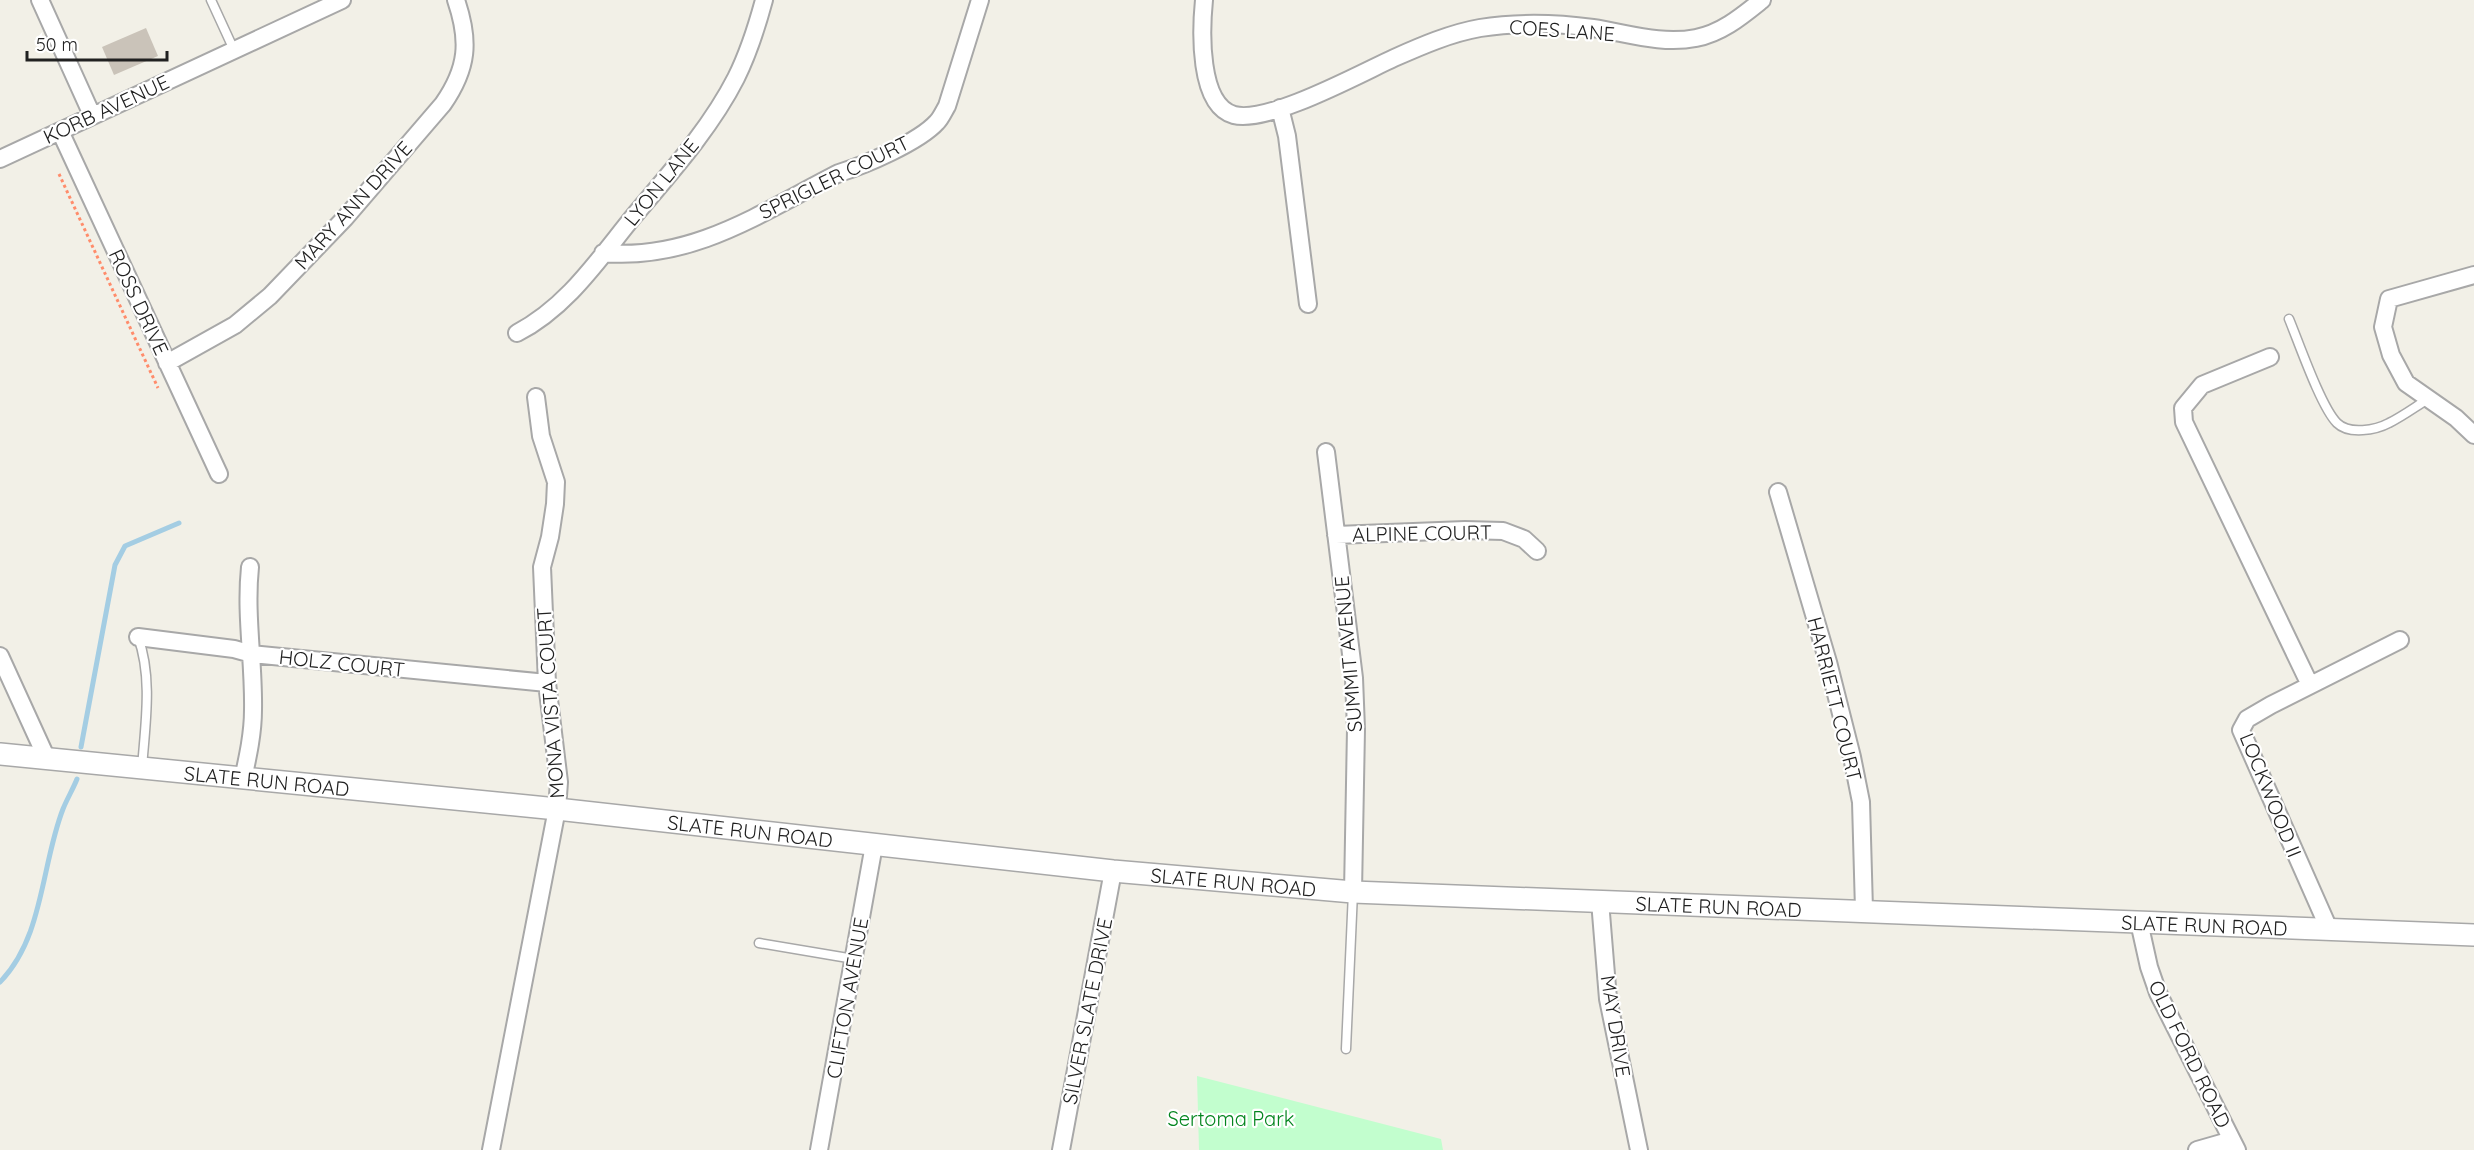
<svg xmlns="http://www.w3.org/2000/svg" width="2474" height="1150" font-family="Quicksand,sans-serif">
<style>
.park{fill:#c2fece}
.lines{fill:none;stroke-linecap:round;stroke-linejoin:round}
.stream{stroke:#a4cde3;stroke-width:5}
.building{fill:#cac3b9}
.service-casing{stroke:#a8a8a8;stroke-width:11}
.minor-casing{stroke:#a8a8a8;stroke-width:20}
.tertiary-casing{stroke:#a8a8a8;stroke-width:24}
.path{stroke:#ff8c6b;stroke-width:3;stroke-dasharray:3 3;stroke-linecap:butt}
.service{stroke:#fff;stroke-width:8}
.minor{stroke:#fff;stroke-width:16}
.tertiary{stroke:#fff;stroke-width:21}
.labels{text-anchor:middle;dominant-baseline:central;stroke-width:4.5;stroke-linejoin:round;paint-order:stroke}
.street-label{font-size:20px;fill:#212121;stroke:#fff}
.park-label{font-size:20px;fill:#03851e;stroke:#fff}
</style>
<rect width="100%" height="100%" fill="#f2f0e7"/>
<!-- park -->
<path class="park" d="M1197 1076 1441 1139 1443 1150H1199Z"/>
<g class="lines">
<!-- stream -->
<path class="stream" d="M81 747 115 565 125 546 179 523
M0 982C44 937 41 865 63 809 67 799 73 789 77 779"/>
</g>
<!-- building -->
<path class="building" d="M146 28 158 56 114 75 102 47Z"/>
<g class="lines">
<!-- service casing -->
<g class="service-casing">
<path id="service" d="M211 0 234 50
M2289 319C2299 343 2321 407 2337 423 2349 435 2376 430 2389 423 2403 416 2415 407 2428 399
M138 637C153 678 145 726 142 768
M759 943 854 959
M1346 1049 1353 892"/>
</g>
<!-- minor casing -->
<g class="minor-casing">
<path id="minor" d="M40 0 92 115
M1204 0C1201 30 1198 105 1234 115 1268 124 1361 73 1394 58 1421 46 1451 33 1480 28 1517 22 1556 23 1593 28 1627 33 1661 45 1696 38 1722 33 1742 16 1762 0
M1280 108 1287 136 1308 304
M60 131 219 474
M0 159 342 0
M603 253C693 261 762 212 839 173 865 165 919 142 937 122 941 118 944 111 947 106L980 0
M2474 275 2389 299 2383 327 2391 355 2406 383 2456 418 2474 435
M517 333C567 307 598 260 633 217 670 173 710 129 736 78 748 54 757 26 764 0
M2270 357 2202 385 2183 408 2184 422 2310 685
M167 363 235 325 270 296 345 218 443 104C468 68 470 41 456 0
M1326 452 1354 678 1356 729 1353 892
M1778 492 1828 662 1852 757 1861 802 1864 910
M1336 535 1465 530 1503 531 1524 539 1537 551
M138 637 234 649 252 654 547 683
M0 656 47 759
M243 779C248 756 253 733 253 710 254 662 245 615 250 567
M1600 901 1608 999 1639 1150
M2139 922 2149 967 2158 993 2237 1150
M2329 929 2241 730 2247 719 2271 705 2400 640
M491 1150 557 809 559 782 547 683 542 567 550 537 555 504 556 482 541 436 536 397
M819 1150 874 845
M1061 1150 1113 871
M2197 1150 2232 1140"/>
</g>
<!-- tertiary casing -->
<g class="tertiary-casing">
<g id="tertiary">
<path id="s1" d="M0 754 557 809 1113 871 1353 892 2474 935"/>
</g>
</g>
<!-- path -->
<path class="path" d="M59 174 158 388"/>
<!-- service -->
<use href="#service" class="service"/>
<!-- minor -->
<use href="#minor" class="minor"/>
<!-- tertiary -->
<use href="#tertiary" class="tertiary"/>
</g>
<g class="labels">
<!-- street labels -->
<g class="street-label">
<text transform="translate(1562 30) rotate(4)">COES LANE</text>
<text transform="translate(106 109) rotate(-25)">KORB AVENUE</text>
<text transform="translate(834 177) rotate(-26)">SPRIGLER COURT</text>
<text transform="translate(661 182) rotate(-51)">LYON LANE</text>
<text transform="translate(353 205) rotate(-48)">MARY ANN DRIVE</text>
<text transform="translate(139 302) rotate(65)">ROSS DRIVE</text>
<text transform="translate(1422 533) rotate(-1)">ALPINE COURT</text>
<text transform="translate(1348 654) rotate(-95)">SUMMIT AVENUE</text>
<text transform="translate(342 663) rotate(6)">HOLZ COURT</text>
<text transform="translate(1835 699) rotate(76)">HARRIETT COURT</text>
<text transform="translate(550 703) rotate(-94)">MONA VISTA COURT</text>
<text stroke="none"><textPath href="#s1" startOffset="268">SLATE RUN ROAD</textPath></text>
<text transform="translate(2271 795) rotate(68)">LOCKWOOD II</text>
<text stroke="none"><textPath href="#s1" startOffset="754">SLATE RUN ROAD</textPath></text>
<text stroke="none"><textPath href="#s1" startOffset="1240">SLATE RUN ROAD</textPath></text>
<text stroke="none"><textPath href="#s1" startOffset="1726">SLATE RUN ROAD</textPath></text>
<text stroke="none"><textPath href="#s1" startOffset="2212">SLATE RUN ROAD</textPath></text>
<text transform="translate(847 998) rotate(-80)">CLIFTON AVENUE</text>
<text transform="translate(1087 1011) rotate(-79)">SILVER SLATE DRIVE</text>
<text transform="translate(1616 1026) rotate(81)">MAY DRIVE</text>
<text transform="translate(2190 1054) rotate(64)">OLD FORD ROAD</text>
</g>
<!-- park labels -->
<g class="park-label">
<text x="1231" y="1118">Sertoma Park</text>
</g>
</g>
<!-- scale -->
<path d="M27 51v9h140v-9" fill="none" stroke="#212121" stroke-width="3"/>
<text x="36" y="51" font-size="18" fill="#212121" stroke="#ffffff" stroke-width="4.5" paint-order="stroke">50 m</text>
</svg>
